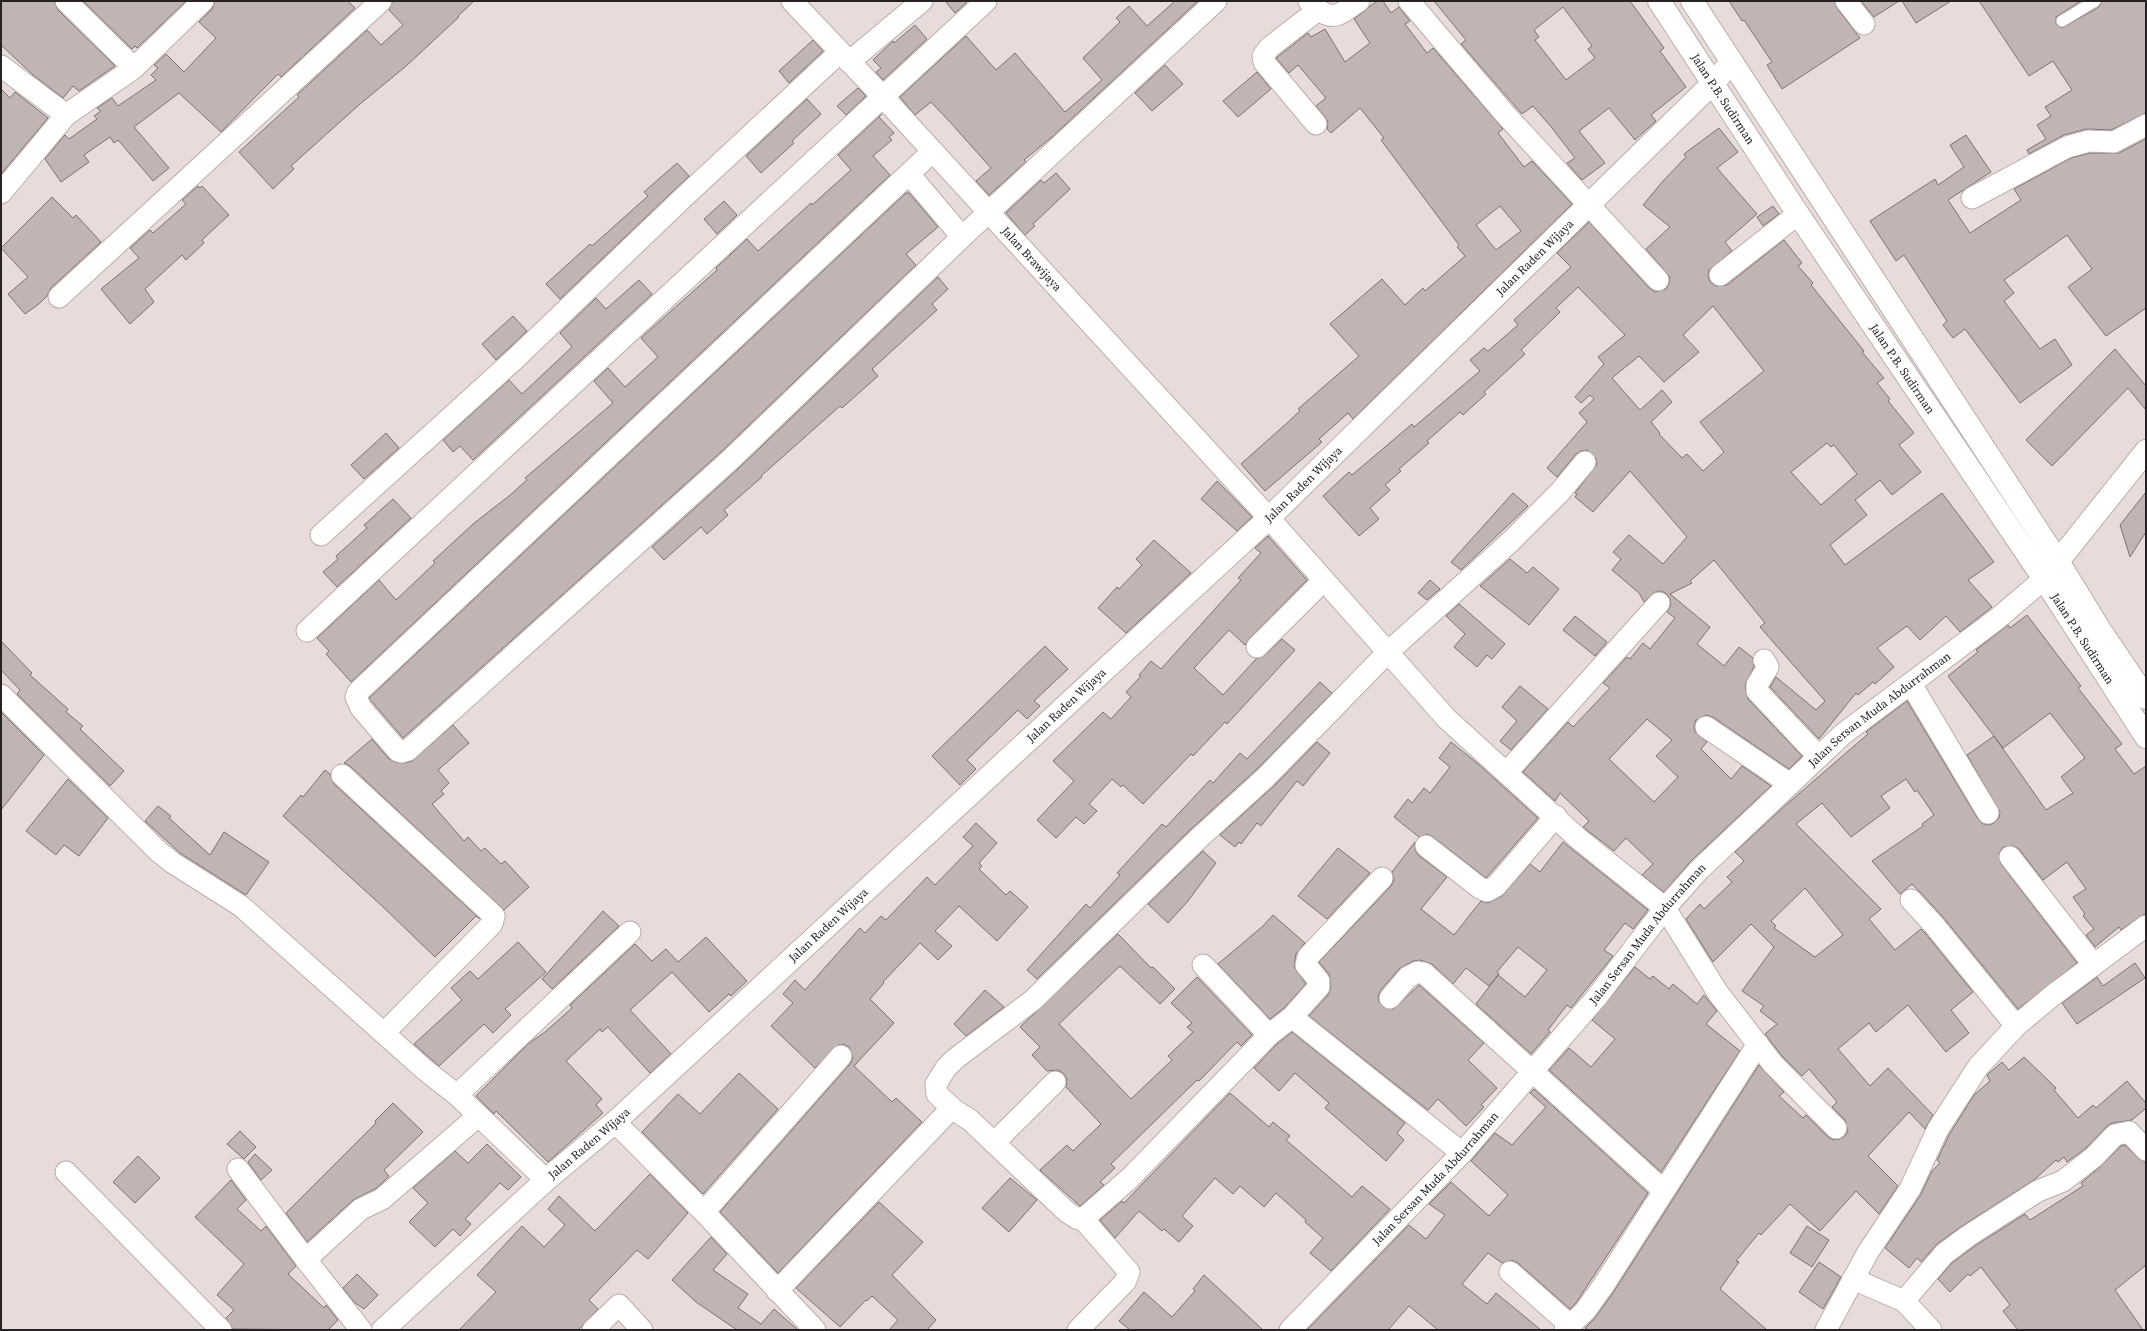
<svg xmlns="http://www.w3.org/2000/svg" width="2147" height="1331" font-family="'Source Serif 4',serif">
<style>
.building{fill:#c0b5b2;stroke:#7c726f;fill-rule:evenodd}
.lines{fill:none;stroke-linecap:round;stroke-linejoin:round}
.service-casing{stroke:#b9aeab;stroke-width:13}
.minor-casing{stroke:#b9aeab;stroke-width:23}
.primary-casing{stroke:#b9aeab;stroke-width:24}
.trunk-casing{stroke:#b9aeab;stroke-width:24}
.service{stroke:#fff;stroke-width:11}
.minor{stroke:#fff;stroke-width:21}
.primary{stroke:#fff;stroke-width:22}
.trunk{stroke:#fff;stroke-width:22}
.labels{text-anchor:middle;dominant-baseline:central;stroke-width:3.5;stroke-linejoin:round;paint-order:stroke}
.street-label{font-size:12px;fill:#272221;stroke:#fff}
</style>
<rect width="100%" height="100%" fill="#e7dcd9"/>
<!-- building -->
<path class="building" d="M1 1H54L58 10 115 66 79 91 73 86 63 98 33 75 1 45Z
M83 1H186L137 48 135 46 132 49Z
M215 1H348L355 8 281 77 278 74 221 132 179 93 134 127 169 168 153 181 118 140 114 143 110 137 84 155 89 162 61 182 45 159 65 135 69 139 97 119 94 116 101 111 97 108 112 98 118 106 156 80 151 75 158 68 154 65 166 54 184 72 216 38 199 22 212 9Z
M393 1H474L458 16 459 17 405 67 360 104 291 166 294 169 273 189 239 152 299 97 297 95 367 30 381 45 403 25 389 10Z
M945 1H965L966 3 955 13Z
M1175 1H1198L1052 137 1024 160 1026 162 989 195 976 181 991 168 950 122 931 102 915 115 900 97 966 36 996 70 1015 53 1065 112 1102 80 1083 58 1120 22 1116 18 1129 6 1147 26Z
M1377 1H1383L1391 13 1399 7 1410 21 1405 24 1427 53 1433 48 1503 129 1498 133 1524 167 1532 161 1572 204 1353 419 1348 413 1319 439 1322 442 1265 491 1241 464 1287 423 1300 411 1298 409 1359 356 1330 324 1382 279 1405 305 1423 288 1425 291 1465 256 1457 247 1459 245 1381 140 1384 138 1360 108 1331 133 1327 129 1328 122 1325 117 1316 106 1326 98 1298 65 1289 73 1276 58 1308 33 1311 37 1325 29 1345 62 1370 43 1354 19ZM1500 206 1521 231 1496 250 1476 225Z
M1434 1H1630L1664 48 1660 51 1686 87 1651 115 1656 121 1635 140 1609 108 1579 131 1605 163 1582 180 1567 163 1575 158 1552 128 1533 106 1522 114 1461 44 1466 40ZM1563 7 1592 46 1588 49 1595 58 1566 80 1535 40 1539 37 1534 30Z
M1729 1H1834L1837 8 1860 38 1782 89 1767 65 1772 62 1744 20 1742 21Z
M1861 1H1899L1874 17Z
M1902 1H1951L1916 23Z
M1979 1H2081L2056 17V24L2062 28 2099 7 2102 1H2146V113L2111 130 2086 129 2064 135 2029 154 2027 150 2046 139 2037 125 2051 116 2045 107 2072 90 2053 61 2029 76Z
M915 25 927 39 883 80 876 72 881 68 873 60 893 41 894 43Z
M813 40 823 51 789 83 779 71Z
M1165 65 1183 84 1152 111 1135 93Z
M1257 72 1271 89 1238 117 1223 101Z
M858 88 866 96 846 115 837 106Z
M1 89 10 98 15 92 48 118 1 174Z
M807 99 821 114 792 141 794 143 761 173 746 156Z
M882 114 879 117 894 133 889 137 892 140 873 156 890 175 351 682 326 654 329 651 317 638 379 580 396 600 435 563 433 561 473 524 509 496 527 480 525 478 613 403 594 381 608 368 625 387 658 357 641 338 717 270 716 268 747 239 758 251 811 203 812 205 851 170 838 155Z
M1719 128 1738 152 1717 168 1757 214 1725 242 1732 251 1709 270 1708 276 1710 282 1716 286 1727 285 1784 240 1802 263 1798 266 1813 283 1811 285 1864 351 1862 352 1884 378 1877 383 1890 399 1888 401 1914 433 1899 445 1921 472 1892 495 1880 480 1855 500 1867 515 1830 545 1845 565 1942 493 1994 562 1968 580 1992 607 1960 632 1946 616 1920 640 1907 626 1877 648 1894 667 1875 684 1873 682 1858 695 1856 693 1819 739 1770 687 1776 677 1816 710 1825 701 1760 627 1765 623 1714 560 1690 581 1692 583 1670 594 1710 627 1697 644 1724 666 1739 647 1753 658 1754 667 1745 685 1748 699 1802 756 1789 769 1713 717 1706 715 1696 720 1694 726 1695 732 1707 742 1701 749 1731 779 1742 766 1771 786 1691 861 1664 892 1642 875 1653 864 1626 838 1614 851 1583 827 1589 821 1560 793 1555 801 1523 772 1568 722 1573 727 1610 688 1603 683 1627 657 1630 659 1643 643 1650 649 1675 618 1667 612 1671 605 1670 599 1667 594 1661 591 1655 592 1644 602 1639 593 1612 570 1621 559 1613 552 1629 535 1663 564 1687 537 1658 503 1630 471 1593 512 1575 497 1577 494 1575 493 1597 464 1596 458 1587 450 1581 451 1576 454 1557 477 1547 468 1587 422 1579 413 1594 399 1590 395 1581 403 1575 397 1604 364 1598 357 1625 335 1578 287 1556 308 1560 312 1521 350 1525 354 1484 392 1486 394 1463 415 1460 412 1427 441 1429 443 1399 469 1401 471 1385 485 1390 490 1370 508 1379 519 1359 536 1323 496 1349 472 1352 475 1412 424 1414 427 1480 371 1470 360 1484 348 1488 351 1518 325 1514 320 1571 267 1557 253 1589 222 1649 288 1655 292 1666 289 1669 284 1670 277 1646 249 1670 227 1643 205 1663 181 1686 157 1684 154ZM1713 306 1764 371 1700 422 1724 452 1703 471 1687 454 1682 458 1659 434 1660 433 1651 422 1672 402 1662 390 1640 410 1612 378 1639 356 1664 382 1699 352 1683 335ZM1827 443 1831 447 1834 445 1857 474 1821 505 1791 472ZM1647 719 1672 740 1656 756 1678 777 1654 802 1609 759Z
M1966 135 1991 172 1948 200 1970 233 2021 200 2014 189 2071 158 2090 153H2119L2146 139V308L2106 336 2068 287 2092 269 2067 235 2004 280 2014 293 2004 301 2040 349 2055 339 2072 365 2020 403 1965 329 1953 338 1943 325 1947 321 1904 255 1896 261 1870 221 1935 179 1938 185 1964 167 1950 145Z
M677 163 689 176 560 299 546 284 590 244 592 246 648 196 644 192Z
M1056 173 1070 189 1033 224 1035 226 1025 235 1006 213 1041 180 1044 183Z
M198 186 200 188 202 186 229 215 202 240 204 243 186 260 182 255 145 289 154 302 130 324 101 289 139 258 130 248 150 230 153 233 186 204 182 200Z
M906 193H909L938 227 906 254 916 265 722 451 403 738 369 698Z
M52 197 73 218 76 215 101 242 51 288 47 296 39 304 25 314 8 294 28 277 1 248Z
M724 201 737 215 717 234 704 219Z
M1773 206 1779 214 1763 226 1757 217Z
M938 277 948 289 932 304 937 310 872 369 878 376 842 408 840 406 761 476 762 477 724 510 728 515 707 534 701 527 664 560 652 547 738 469Z
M639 280 652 294 473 460 460 446 453 452 443 440 509 380 522 394 572 347 560 333 596 298 606 309Z
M513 316 527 331 496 360 482 344Z
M2115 349 2146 386V410L2128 388 2052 466 2026 440Z
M386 433 399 448 364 479 351 465Z
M1217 481 1252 517 1237 531 1201 499Z
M2146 492V532L2130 557 2120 525Z
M1513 493 1528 506 1461 570 1451 562Z
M393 499 411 518 337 587 323 572 338 559 336 556 367 528 364 525Z
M1268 536 1307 580 1249 639 1245 645 1229 630 1194 668 1223 695 1256 659 1265 655 1282 639 1295 650 1227 724 1225 722 1193 756 1191 754 1143 804 1123 785 1121 787 1112 779 1089 804 1097 811 1084 824 1076 817 1056 838 1037 820 1074 781 1053 761 1103 712 1111 719 1131 697 1126 692 1141 676 1139 675 1151 661 1161 669 1241 580 1238 578 1261 553 1255 548Z
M1154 540 1191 573 1126 633 1098 608 1117 587 1119 589 1142 565 1136 559Z
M1510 559 1527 573 1533 567 1559 589 1529 625 1480 586Z
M1430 580 1440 589 1427 600 1418 593Z
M1459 604 1505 644 1492 659 1487 655 1477 667 1454 647 1465 634 1446 616Z
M2027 615 2081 686 2078 688 2122 744 2115 749 2134 774 2146 766V913L2121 930 2119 927 2095 947 2086 935 2094 929 2083 916 2085 914 2073 897 2086 889 2067 862 2043 880 2019 849 2014 846 2003 847 1999 853 2001 864 2077 963 2018 1009 1943 917 1920 892 1912 884 1900 894 1872 861 1923 826 1922 824 1934 815 1917 790 1915 792 1906 779 1881 796 1890 808 1851 837 1822 803 1796 824 1881 909 1869 919 1895 950 1921 929 1925 933 1973 992 1951 1010 1969 1033 1946 1052 1908 1005 1876 1032 1869 1023 1838 1049 1870 1086 1888 1068 1933 1115 1925 1129 1909 1112 1868 1156 1898 1186 1879 1214 1856 1191 1820 1231 1790 1204 1761 1235 1759 1233 1736 1261 1739 1262 1720 1289 1767 1330H1588L1585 1328 1595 1318 1613 1293 1759 1065 1784 1092 1779 1096 1803 1118 1806 1115 1828 1137 1833 1140 1839 1139 1845 1136 1848 1131 1845 1120 1832 1107 1837 1102 1809 1069 1802 1076 1782 1056 1765 1034 1777 1024 1760 1011 1764 1006 1742 991 1774 947 1751 924 1713 962 1686 919 1700 904 1704 909 1732 882 1727 877 1744 861 1735 852 1787 804 1868 734 1866 732 1907 701 1978 819 1983 824 1989 825 1994 823 1999 818 2000 812 1967 755 1994 736 2046 810 2073 793 2061 777 2085 758 2050 713 2003 748 1948 676 1978 652 1976 650 2008 625 2010 628ZM1805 888 1843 935 1815 957 1774 928 1776 926 1771 921Z
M1575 616 1607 642 1595 656 1563 630Z
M1 641 32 673 30 675 68 709 66 712 83 726 80 729 124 771 110 786 17 694 20 690 1 670Z
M1045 646 1068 669 1034 701 1040 706 1027 719 1018 710 967 760 976 769 960 785 932 756Z
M1320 682 1332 693 1257 769 1190 830 1037 979 1027 970 1086 904 1090 908 1120 875 1117 873 1162 824 1166 827 1210 780 1213 783 1240 753 1247 759Z
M1520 686 1548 709 1511 750 1500 741 1517 721 1502 707Z
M1 712 44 755 1 810Z
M453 725 469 743 438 770 449 783 441 791 444 794 432 804 464 841 468 837 481 851 485 848 501 864 505 861 529 887 504 910 350 766 344 763 372 739 389 759 395 762 405 763 412 761Z
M1317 742 1330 753 1303 786 1297 781 1261 826 1257 823 1241 844 1239 842 1235 847 1220 835 1274 786Z
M1451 742 1477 763 1538 818 1486 878 1433 837 1427 834 1419 837 1394 817 1408 799 1412 803 1424 788 1430 793 1450 767 1439 758Z
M325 770 330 774 334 784 480 919 476 916 435 957 382 906 283 816 301 795 303 797Z
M68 779 108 818 79 856 64 845 56 855 26 831Z
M158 806 171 816 169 818 210 855 224 832 269 862 246 895 180 853 145 821Z
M976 823 997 843 979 863 982 866 979 869 1006 895 1010 891 1028 907 997 941 959 906 935 931 952 946 938 960 920 943 883 982 884 983 870 999 894 1023 854 1066 892 1102 896 1098 922 1122 778 1273 720 1212 850 1064 853 1058 849 1047 844 1044 838 1045 815 1068 771 1026 793 1003 783 994 795 980 805 990 860 928 865 933 881 916 886 920 927 877 935 885 973 846 963 837Z
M1415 842V850L1418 855 1447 877 1421 909 1454 935 1481 901 1488 903 1502 896 1530 864 1540 872 1563 842 1648 910 1633 929 1625 923 1604 950 1613 956 1571 1008 1567 1005 1548 1030 1550 1032 1531 1054 1476 1004 1498 975 1525 997 1547 970 1518 947 1497 972 1499 974 1489 986 1466 968 1453 984 1432 964 1420 960 1413 961 1399 969 1381 990 1378 996 1379 1002 1383 1007 1394 1009 1419 985 1484 1043 1468 1060 1497 1088 1481 1105 1484 1107 1466 1126 1438 1099 1428 1110 1309 1016 1328 995 1331 987 1329 974 1319 962 1391 886 1394 880 1392 872Z
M1338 848 1370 873 1327 919 1298 896Z
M1203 851 1216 863 1188 901 1168 923 1148 904Z
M603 911 619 926 552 989 542 979Z
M1273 915 1305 943 1296 954 1294 967 1306 984 1284 1008 1270 1019 1218 964 1263 926Z
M1118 934 1151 968 1153 967 1175 989 1160 1004 1120 966 1059 1024 1131 1099 1172 1060 1168 1056 1193 1032 1187 1027 1192 1023 1171 1003 1197 977 1252 1035 1241 1046 1237 1042 1199 1081 1197 1080 1111 1164 1115 1168 1100 1182 1104 1185 1080 1206 1040 1170 1067 1145 1073 1151 1101 1124 1066 1087 1067 1079 1063 1073 1058 1070 1047 1071 1032 1055 1040 1047 1020 1027Z
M706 937 747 981 731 996 729 994 709 1012 672 972 630 1010 671 1054 650 1073 608 1027 602 1032 600 1029 566 1061 602 1099 596 1105 603 1113 548 1162 496 1111 494 1114 476 1096 528 1044 545 1032 572 1008 570 1005 635 944 652 961 666 949 678 962Z
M518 942 546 972 505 1009 511 1015 493 1033 484 1024 439 1066 414 1044 462 1000 451 988 470 971 478 979Z
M2135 963 2145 978 2077 1024 2062 1003 2097 977 2103 986Z
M1635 967 1650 979 1653 976 1669 989 1673 984 1697 1004 1704 995 1717 1011 1706 1024 1740 1051 1661 1172 1549 1070 1569 1048 1591 1067 1615 1039 1592 1020Z
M985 990 1004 1007 966 1036 954 1024Z
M1292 1032 1405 1123 1397 1133 1404 1140 1386 1161 1325 1108 1329 1103 1295 1073 1279 1091 1254 1068 1277 1044Z
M2024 1057 2056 1088 2054 1090 2078 1118 2093 1105 2096 1108 2127 1081 2146 1103V1108L2132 1120 2112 1123 2107 1126 2086 1148 2067 1162 2064 1157 2058 1162 2056 1160 2034 1180 1962 1226 1937 1244 1921 1262 1917 1258 1909 1268 1885 1248 1920 1196 1932 1171 1940 1163 1937 1160 1949 1135 1974 1095 1990 1081 1987 1075 2002 1062 2009 1070Z
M739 1073 778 1109 703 1194 642 1132 678 1094 700 1114Z
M1534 1089 1648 1193 1576 1303 1570 1309 1518 1263 1512 1260 1502 1263 1488 1253 1462 1284 1487 1304 1496 1293 1541 1330H1438L1409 1306 1388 1330H1307L1409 1225 1426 1239 1445 1215 1429 1204 1451 1182 1489 1216 1508 1195 1471 1161 1495 1133 1512 1145 1546 1107 1530 1093Z
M1230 1093 1269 1127 1273 1122 1290 1136 1286 1140 1352 1197 1362 1186 1390 1209 1331 1271 1310 1253 1323 1238 1305 1222 1306 1220 1276 1193 1264 1207 1240 1186 1233 1194 1215 1178 1182 1216 1193 1226 1179 1242 1164 1229 1162 1231 1139 1211 1115 1238 1100 1220 1122 1201 1124 1203Z
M393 1103 423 1132 384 1170 389 1176 382 1183 375 1189 353 1200 307 1242 286 1213 376 1123 375 1121Z
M240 1131 256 1147 244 1159 227 1144Z
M487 1144 521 1177 508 1190 500 1183 465 1219 471 1224 460 1236 453 1229 435 1247 409 1222 428 1203 413 1188 455 1151 468 1163Z
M2125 1145 2138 1158 2146 1163V1265L2115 1290 2143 1330H2018L2003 1311 2010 1305 1981 1267 1970 1276 1968 1274 1950 1292 1938 1279 1952 1263 1975 1246 2025 1214 2030 1220 2083 1186 2081 1183 2101 1166 2121 1146Z
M255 1154 272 1170 261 1180 248 1162Z
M138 1156 160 1178 135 1203 113 1182Z
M650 1174 688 1213 648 1259 637 1250 589 1300 598 1309 578 1330H459L496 1292 477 1275 522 1226 544 1247 565 1225 548 1209 559 1196 595 1231Z
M1010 1178 1037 1200 1009 1232 982 1208Z
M231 1180 246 1200 237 1209 261 1231 266 1226 296 1266 288 1274 324 1308 326 1305 338 1320 328 1330 233 1329 226 1318 234 1310 217 1295 244 1264 195 1217Z
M879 1202 923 1242 892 1275 936 1320 927 1330H889L898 1320 872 1296 867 1301 866 1300 840 1327 796 1288Z
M1807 1226 1829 1240 1812 1267 1790 1253Z
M711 1237 727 1254 713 1270 748 1294 738 1308 761 1324 774 1309 798 1330H737L696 1302 672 1280Z
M1819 1262 1841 1277 1823 1309 1799 1292Z
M357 1274 378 1295 364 1309 354 1302 343 1288Z
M1204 1275 1263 1330H1130L1119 1321 1144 1292 1172 1317 1195 1291 1193 1289Z"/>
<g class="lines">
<!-- service casing -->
<g class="service-casing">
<path id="service" d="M2062 21 2095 1"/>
</g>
<!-- minor casing -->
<g class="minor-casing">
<g id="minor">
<path d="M66 1 134 68"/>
<path id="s1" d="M792 1 884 98 1269 518 1447 719 1580 840 1665 908 1718 993 1773 1064 1836 1128"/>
<path d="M1309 1C1311 6 1315 7 1319 10 1336 23 1344 10 1359 1"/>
<path d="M1409 1 1505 114 1658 280"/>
<path d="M1846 1 1864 24"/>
<path d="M849 62 922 1"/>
<path d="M1 66 66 115 134 68 203 1"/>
<path d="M1316 124 1264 62 1263 56 1270 47 1318 10"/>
<path d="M932 152 358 692 356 697 361 708 398 751 402 752 408 750 730 460 962 237 1216 1"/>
<path d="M909 174 962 237"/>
<path d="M1 193 66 115"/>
<path d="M1972 198 2067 147 2089 141 2114 142 2146 125"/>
<path d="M1720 275 1798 214"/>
<path d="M59 297 381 1"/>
<path d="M321 535 517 357 685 196 839 53"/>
<path d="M307 631 986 1"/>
<path d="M1257 647 1323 581"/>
<path d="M1764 660 1768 667 1757 685V691L1819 757"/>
<path d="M1911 684 1988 813"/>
<path d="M1 695 158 851 173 863 241 906 425 1070 457 1095 546 1180"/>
<path d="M1706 727 1790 784"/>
<path d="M1507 772 1659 603"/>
<path d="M342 775 494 916 492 924 384 1033"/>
<path d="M1426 846 1480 888 1487 891 1496 886 1556 816"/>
<path d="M2010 857 2094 965"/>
<path d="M1911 900 1934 925 2016 1026"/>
<path d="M1203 965 1269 1035"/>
<path d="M1390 998 1408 977 1418 972 1424 973 1663 1190"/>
<path d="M1292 1017 1462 1153"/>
<path d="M457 1095 630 932"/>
<path d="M954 1110 937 1094 936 1084 946 1068 955 1059 1033 1000 1198 839 1265 778 1387 653 1509 543 1560 492 1585 462"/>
<path d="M615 1122 704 1212 815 1330"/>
<path d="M994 1143 1055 1082"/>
<path d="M238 1169 307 1261"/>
<path d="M66 1172 221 1330"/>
<path d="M704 1212 841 1056"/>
<path d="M1510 1272 1571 1326"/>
<path d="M1853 1279 1904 1301 1931 1330"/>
<path d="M777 1291 948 1112 954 1110 970 1120 1067 1212 1078 1219H1083L1130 1178 1269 1035 1292 1017 1315 991 1319 987V981L1306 965 1308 957 1382 878"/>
<path d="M1904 1301 1944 1254 1968 1236 2038 1191 2063 1181 2094 1157 2115 1135 2129 1132 2146 1150"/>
<path d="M361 1330 307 1261 315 1251 361 1209 382 1199 478 1116"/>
<path d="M593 1330 619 1305 642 1330"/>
<path d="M1078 1330 1125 1282 1129 1272 1083 1219"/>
<path id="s2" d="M1290 1330 1462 1153 1596 998 1665 908 1699 870 1843 734 1997 619 2044 579"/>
<path d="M1565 1330 1585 1311 1603 1286 1758 1044"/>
<path d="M1826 1330 1868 1252 1910 1189 1938 1129 1978 1067 2016 1026 2052 996 2146 926"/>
</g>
</g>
<!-- primary casing -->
<g class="primary-casing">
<g id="primary">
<path d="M2059 563 2100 630 2146 698"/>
<path id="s3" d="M2044 579 2146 737"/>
</g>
</g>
<!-- trunk casing -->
<g class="trunk-casing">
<g id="trunk">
<path id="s4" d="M1659 1 1798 214 2044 579 2146 451"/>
<path d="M1692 1 2059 563"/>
<path id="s5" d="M383 1330 546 1180 615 1122 1269 518 1713 83 1732 62"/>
</g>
</g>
<!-- service -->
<use href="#service" class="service"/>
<!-- minor -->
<use href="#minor" class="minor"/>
<!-- primary -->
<use href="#primary" class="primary"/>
<!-- trunk -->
<use href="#trunk" class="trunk"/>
</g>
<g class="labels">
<!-- street labels -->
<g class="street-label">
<text stroke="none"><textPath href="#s4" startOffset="117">Jalan P.B. Sudirman</textPath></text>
<text stroke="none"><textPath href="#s5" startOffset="1574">Jalan Raden Wijaya</textPath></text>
<text stroke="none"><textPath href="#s1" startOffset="352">Jalan Brawijaya</textPath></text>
<text stroke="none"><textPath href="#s4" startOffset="441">Jalan P.B. Sudirman</textPath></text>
<text stroke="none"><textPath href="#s5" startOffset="1250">Jalan Raden Wijaya</textPath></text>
<text stroke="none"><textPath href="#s3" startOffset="71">Jalan P.B. Sudirman</textPath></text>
<text stroke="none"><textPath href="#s5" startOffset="926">Jalan Raden Wijaya</textPath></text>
<text stroke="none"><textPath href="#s2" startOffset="858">Jalan Sersan Muda Abdurrahman</textPath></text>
<text stroke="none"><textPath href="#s5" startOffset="602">Jalan Raden Wijaya</textPath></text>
<text stroke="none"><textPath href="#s2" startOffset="534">Jalan Sersan Muda Abdurrahman</textPath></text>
<text stroke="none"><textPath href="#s5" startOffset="278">Jalan Raden Wijaya</textPath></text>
<text stroke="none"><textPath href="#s2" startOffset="210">Jalan Sersan Muda Abdurrahman</textPath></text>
</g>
</g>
<!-- border -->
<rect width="2147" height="1331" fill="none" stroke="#272221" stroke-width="4"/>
</svg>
